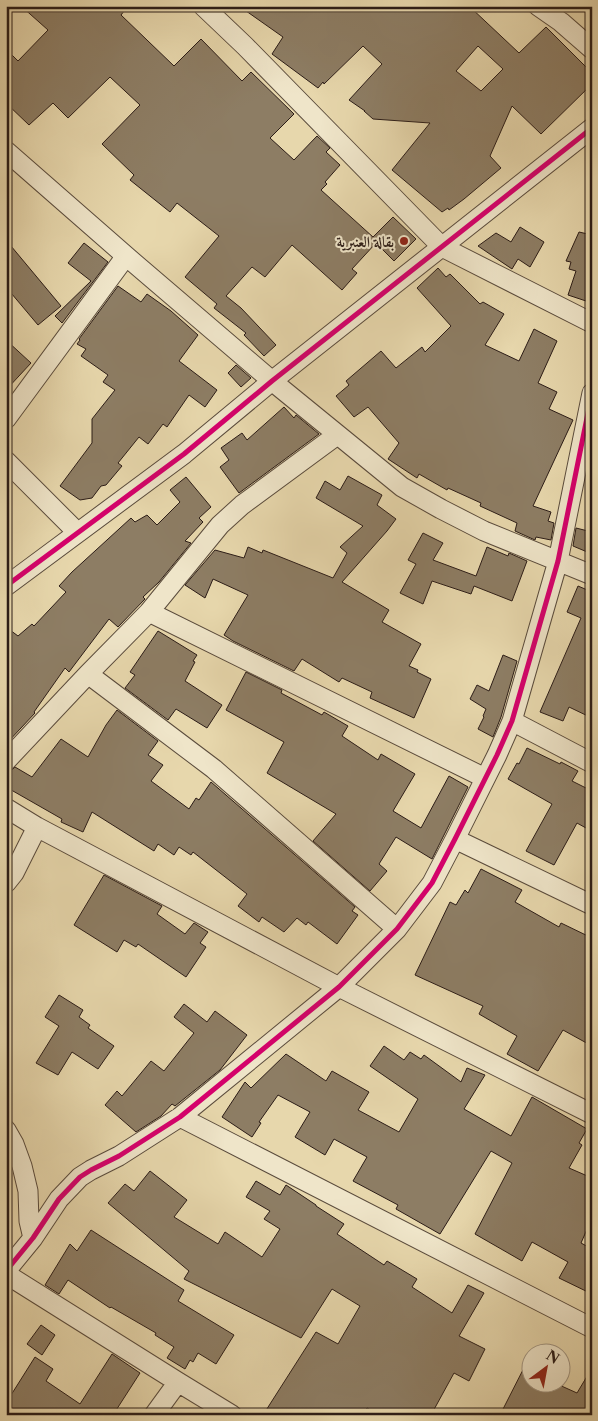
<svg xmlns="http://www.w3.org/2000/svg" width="598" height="1421" font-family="'Libre Caslon Text',Amiri,serif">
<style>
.building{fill:#8d7d64;stroke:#2b1c17;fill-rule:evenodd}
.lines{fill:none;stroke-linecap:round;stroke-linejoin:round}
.minor-casing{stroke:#5a4b3c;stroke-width:21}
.minor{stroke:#efe5c9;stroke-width:19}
.cycleway-casing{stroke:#efe5c9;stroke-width:8}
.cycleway{stroke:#d6006c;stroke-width:5}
.poi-dot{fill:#8f2418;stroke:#efe5c9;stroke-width:2}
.labels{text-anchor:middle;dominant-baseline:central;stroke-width:4;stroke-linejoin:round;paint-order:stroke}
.poi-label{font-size:15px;font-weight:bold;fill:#2b1c17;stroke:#efe5c9;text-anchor:end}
</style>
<rect width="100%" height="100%" fill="#e7d7ac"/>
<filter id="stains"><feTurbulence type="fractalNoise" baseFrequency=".004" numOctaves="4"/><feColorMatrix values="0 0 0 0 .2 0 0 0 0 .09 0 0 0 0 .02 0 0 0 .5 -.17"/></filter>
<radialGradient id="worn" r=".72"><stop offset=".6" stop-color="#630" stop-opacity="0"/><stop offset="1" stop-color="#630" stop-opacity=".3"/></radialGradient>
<!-- building -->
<path class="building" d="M21 6H128L121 15 174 66 201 39 242 81 251 72 294 114 270 138 294 160 317 136 330 148 326 152 340 165 325 182 327 184 321 190 373 237 393 217 416 239 394 261 376 243 352 269 357 273 342 290 292 245 265 277 252 267 226 296 241 308 276 345 264 356 244 335 246 333 214 308 217 304 185 277 219 236 177 203 170 212 130 180 134 175 102 144 140 105 110 77 68 118 53 103 29 125 6 103V49L18 61 48 30Z
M239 6H469L519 53 546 27 592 73V84L541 134 512 106 490 156 501 168 464 199 449 210 448 208 442 212 392 170 430 123 373 119 364 111H365L349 100 382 64 363 46 324 84 323 82 318 88 272 54 283 37ZM478 46 503 69 481 91 456 71Z
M520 227 544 242 530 267 518 259 512 269 478 246 496 233 511 242Z
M579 232 592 235V303L568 295 576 271 569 269 571 262 566 261Z
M6 240 61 306 38 325 6 287Z
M84 243 108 262 62 323 55 316 91 281 68 263Z
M438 268 446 277 450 274 480 304 483 302 504 314 485 345 519 361 534 329 557 341 538 383 557 392 549 409 573 420 533 506 551 512 548 521 554 523 551 540 536 537 535 540 515 531 517 523 480 506 481 503 448 488 447 490 419 474 417 478 388 459 399 443 368 407 354 417 336 396 349 385 346 381 381 351 396 368 422 347 425 352 451 326 417 288Z
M118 286 141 302 147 294 171 311 198 335 179 361 217 390 205 407 189 395 167 427 163 424 148 444 139 437 118 463 122 466 106 485 101 486 92 498 80 500 60 486 92 443V419L115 390 103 382 108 375 81 356 86 349 77 344 80 340 79 339Z
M6 340 31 363 6 390Z
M236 365 251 378 241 387 228 373Z
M284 407 294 418 296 415 319 434 239 493 220 467 229 460 221 448 242 433 247 440Z
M348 476 382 495 377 505 396 519 387 531 342 582 389 610 382 622 421 644 409 666 418 670 417 672 431 679 414 718 370 698 372 692 342 678 339 682 302 659 294 671 233 641 224 635 248 595 213 579 205 598 185 585 215 550 244 558 248 547 262 553 263 550 333 578 347 553 340 547 363 526 316 498 325 481 340 490Z
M186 477 211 507 199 518 203 522 185 541 191 543 159 582 143 597 145 599 118 627 109 619 69 672 65 668 34 712 35 713 6 744V627L18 636 32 624 34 626 66 592 59 586 72 572 131 518 135 522 147 515 157 525 180 502 170 490Z
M576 528 592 532V554L573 546Z
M423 533 443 543 433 560 476 576 487 547 508 556 509 553 527 561 512 601 474 586 471 594 432 581 423 604 400 593 416 564 408 560Z
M578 586 592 592V718L569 707 563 721 540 712 581 618 567 612Z
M158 631 197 655 193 661 195 662 185 681 222 705 207 728 176 709 168 720 125 688 135 675 130 672Z
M503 655 517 661 501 717 493 737 478 729 484 717 483 716 486 709 470 699 477 685 489 691Z
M246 672 282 690 281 693 322 715 324 712 348 726 342 736 378 760 381 754 415 774 393 811 421 828 449 776 468 787 432 859 396 837 379 864 387 871 370 891 313 841 336 814 267 773 284 742 226 710Z
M117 710 158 741 148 755 163 765 151 781 189 809 196 798 199 800 211 782 355 907 352 911 358 915 337 944 308 922 306 925 297 918 284 932 262 917 259 922 238 906 247 894 193 852 191 855 179 847 174 855 158 844 154 851 92 812 83 832 61 822 62 819 6 787V772H10L15 767 32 777 61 739 88 757 106 725Z
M527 748 560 764 561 762 578 771 572 781 592 791V817L586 828 577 823 554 865 526 851 552 804 508 779 517 763 519 764Z
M481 869 522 890 515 902 559 927 561 923 592 938V1046L563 1030 538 1071 507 1054 517 1036 479 1014 483 1006 415 975 450 902 456 905 465 890 468 893Z
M104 875 162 906 157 914 185 934 194 923 208 932 200 943 206 947 186 977 138 944 136 947 124 940 117 952 74 925Z
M59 995 83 1010 79 1017 90 1025 88 1028 114 1046 98 1069 72 1052 58 1075 36 1063 59 1026 45 1017Z
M184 1004 207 1022 215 1011 247 1035 220 1070 175 1106 172 1104 161 1116 136 1132 105 1105 117 1091 122 1096 151 1061 164 1071 194 1033 174 1017Z
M384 1046 404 1060 410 1052 421 1059 424 1055 461 1082 467 1068 485 1075 464 1109 511 1136 532 1097 587 1129 579 1143 582 1145 569 1168 592 1178V1218L581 1243 592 1249V1294L559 1278 568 1262 532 1242 522 1261 475 1234 512 1163 491 1151 440 1234 396 1209 398 1205 353 1181 367 1157 334 1139 325 1155 295 1137 310 1112 278 1095 259 1122 261 1123 252 1137 222 1117 245 1082 251 1088 286 1054 326 1081 332 1071 369 1092 358 1110 399 1132 418 1099 370 1066Z
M150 1171 187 1200 174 1217 218 1244 225 1232 262 1257 280 1229 264 1219 270 1211 246 1197 256 1181 280 1195 286 1185 316 1205V1206L344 1224 337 1234 384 1265 387 1261 417 1279 412 1287 452 1313 468 1285 484 1293 459 1336 485 1349 469 1381 454 1373 431 1415H379L367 1408 362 1415H263L316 1332 338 1344 360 1306 332 1289 301 1338 184 1279 189 1271 108 1203 125 1184 134 1191Z
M91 1230 184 1290 178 1301 234 1335 216 1364 198 1353 193 1362 190 1360 185 1369 167 1358 174 1347 155 1335 156 1333 111 1307 110 1308 68 1280 59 1294 45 1285 70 1244 77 1251Z
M41 1325 55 1335 42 1355 27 1344Z
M112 1354 140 1373 113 1415H6V1403L35 1357 53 1369 46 1381 80 1404Z
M530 1356V1384H557L577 1393 592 1368V1415H500Z"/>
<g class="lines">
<!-- minor casing -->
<g class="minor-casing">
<path id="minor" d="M203 6 245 46 442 247 592 323
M538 6 561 22 592 49
M6 151 126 256 272 381 402 487 441 509 484 531 592 575
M6 419 126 256
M6 461 77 532
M6 586 184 454 272 381 592 128
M149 612 485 778
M88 674 214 769 397 929
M512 721 592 763
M6 761 88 674 149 612 220 525 242 505 337 435
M6 808 37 827 339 987 592 1114
M455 839 592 905
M6 883 14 873 37 827
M180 1117 592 1328
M6 1130 14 1144 22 1166 28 1191 29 1221 33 1238
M6 1271 33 1238 59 1199 80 1177 91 1170 119 1156 180 1117 339 987 397 929 432 883 455 839 497 755 512 721 558 561 592 393
M6 1274 178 1382 232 1415
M154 1415 178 1382"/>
</g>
<!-- minor -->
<use href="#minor" class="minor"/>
<!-- cycleway casing -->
<g class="cycleway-casing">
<path id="cycleway" d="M6 586 184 454 272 381 592 128
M6 1271 33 1238 59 1199 80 1177 91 1170 119 1156 180 1117 339 987 397 929 432 883 455 839 497 755 512 721 558 561 592 393"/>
</g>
<!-- cycleway -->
<use href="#cycleway" class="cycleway"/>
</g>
<!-- markers -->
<circle class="poi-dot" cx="404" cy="241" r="5"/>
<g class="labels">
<!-- poi labels -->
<g class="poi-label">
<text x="394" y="241">بقالة العنبرية</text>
</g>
</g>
<!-- margin -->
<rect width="598" height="1421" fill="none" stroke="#e7d7ac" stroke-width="25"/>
<rect x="8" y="8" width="583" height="1406" fill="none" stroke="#2b1c17" stroke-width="2.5"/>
<rect x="12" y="12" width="573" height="1396" fill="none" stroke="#2b1c17"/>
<!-- north arrow -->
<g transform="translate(546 1368) rotate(32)"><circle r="24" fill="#efe5c9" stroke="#a19582"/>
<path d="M0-4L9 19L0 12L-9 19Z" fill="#8f2418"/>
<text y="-8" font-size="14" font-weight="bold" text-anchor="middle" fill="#2b1c17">N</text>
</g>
<rect width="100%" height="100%" filter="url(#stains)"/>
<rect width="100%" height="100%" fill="url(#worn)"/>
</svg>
